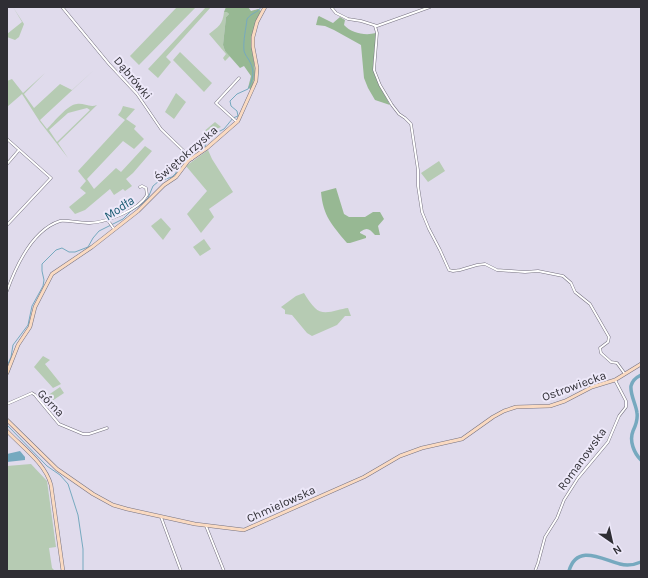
<svg xmlns="http://www.w3.org/2000/svg" width="648" height="578" font-family="Karla,sans-serif">
<style>
.green{fill:#b6cbb3;fill-rule:evenodd}
.forest{fill:#97b893}
.water{fill:#76a9bf}
.lines{fill:none;stroke-linecap:round;stroke-linejoin:round}
.stream{stroke:#76a9bf;stroke-width:1}
.river{stroke:#76a9bf;stroke-width:3.5}
.street-casing{stroke:#767280;stroke-width:3}
.secondary-casing{stroke:#767280;stroke-width:4}
.street{stroke:#fff;stroke-width:2}
.secondary{stroke:#fadac1;stroke-width:3}
.labels{text-anchor:middle;dominant-baseline:central;stroke-width:4;stroke-linejoin:round;paint-order:stroke}
.street-label{font-size:12px;fill:#2f2e34;stroke:#ede8f9}
.water-label{font-size:13px;font-style:italic;fill:#14576e;stroke:#ede8f9}
</style>
<rect width="100%" height="100%" fill="#e0dbec"/>
<!-- green -->
<path class="green" d="M13 7 24 24 19 37 15 40 7 37V34L22 22Z
M177 7H196L139 65 130 56Z
M206 7H211L166 57 171 62 158 78 148 69Z
M227 11 229 14 226 17 223 45 225 51 230 56 225 61 223 58 226 54 209 34C218 27 223 24 224 12Z
M180 52 212 83 204 92 173 60Z
M94 70 40 120 47 129C54 122 68 104 77 104 84 103 90 108 97 105L58 143 68 158 40 122 22 94 7 107V81L12 79 23 93 45 73 24 94 34 108 60 84 72 90ZM87 108 90 110 57 142 49 130 68 113Z
M176 93 186 102 174 119 165 112Z
M123 106 135 109 126 119 136 126 134 129 144 139 134 149 123 141 87 179 94 189 116 168 121 172 145 146 152 151 133 173 126 179 132 186 125 191 123 189 114 195 110 189 85 210 75 214 69 207 86 193 80 188 86 181 78 171 125 120 118 115 121 111Z
M215 122 221 127 210 132 207 138 202 133Z
M208 150 212 159 233 192 209 209 214 217 201 233 187 214 207 191 186 166Z
M439 161 445 171 428 182 421 173Z
M161 218 171 229 163 240 151 226Z
M204 239 211 249 200 256 193 247Z
M304 293C307 298 311 304 315 308 323 317 338 309 348 308L351 316H345L337 325 312 336 307 333 292 315 285 314V310L281 307 296 296Z
M43 356 50 360 45 364 61 384 53 388 34 367Z
M60 387 64 393 49 403 44 398Z
M31 464 47 481 56 547 49 548 52 568 55 571H7V466Z"/>
<!-- forest -->
<path class="forest" d="M226 7H248L251 11 258 9 261 11C256 21 252 31 252 42 252 60 259 71 251 89L248 88 251 76 244 66 240 68 225 51 223 45 226 17 229 14 227 12H224Z
M319 16 333 23 340 17 345 20 344 25C351 33 365 36 376 33L373 69 380 86 390 105 375 100 368 88 364 78 361 45 334 30 325 26 316 25 318 17Z
M336 188 344 214 349 217H365L373 212H380L384 219 378 226 380 235H375C369 228 367 227 360 232V233L366 236V238L350 243H347C332 225 323 216 321 192Z"/>
<!-- water -->
<path class="water" d="M20 451 25 457V460L7 462V454Z"/>
<g class="lines">
<!-- stream -->
<path class="stream" d="M7 366 11 357 13 345 28 325 32 306 43 286 44 280 42 271V264L56 250 62 248 69 252H75L88 247 93 238 99 231 123 219 131 211 142 204 148 198 153 186 159 181 172 177 176 173 177 168 185 157 192 152 204 148 210 136 224 129 233 118 238 116 237 111 231 106 230 101 237 94 248 89C253 80 255 71 250 62 248 58 245 55 244 51 243 40 246 29 247 19 252 12 258 13 261 7
M7 425 47 466 60 475 68 484 78 515 83 549V571"/>
<!-- river -->
<path class="river" d="M641 375C637 377 632 381 631 386 630 395 636 404 637 413 638 420 636 425 633 431 629 441 634 453 641 460
M569 571C577 543 603 560 620 564 627 566 634 565 641 562"/>
<!-- street casing -->
<g class="street-casing">
<path id="street" d="M62 7 109 64 137 94 161 129 192 159
M331 7 336 13 348 19 361 21 377 26 430 7
M375 26 377 33 374 70 380 85 392 105 399 114 405 118 411 124 418 170V186L422 212 429 229 440 250 449 270 453 271 460 270 477 265 485 264 497 270 525 272 538 271 563 276 571 283 575 292 590 304 609 337 608 342 600 348 601 353 611 362 617 363 625 374
M237 122 216 103 239 78
M7 139 51 178 7 225
M7 164 19 150
M107 219 114 229
M7 291C16 266 32 230 60 221 65 220 83 223 90 223 107 222 139 210 147 195L146 188 142 186 140 187
M7 404 32 393 35 395 59 424 83 434H89L107 428
M161 517 181 571
M206 526 224 571
M535 571 538 563 545 537 557 518 564 500 578 478 608 442 619 416 626 407V401L615 380"/>
</g>
<!-- secondary casing -->
<g class="secondary-casing">
<path id="secondary" d="M7 373 18 345 30 327 35 307 52 274 92 247 138 211 164 185 176 177 188 161 207 148 238 121 256 81 257 68 253 47V37L257 22 265 7
M7 420 57 469 93 494 113 505 127 509 195 524 244 530 364 477 400 456 422 448 462 439 493 417 504 411 516 407 550 406 565 401 592 387 615 380 641 364
M7 431C22 447 45 463 51 485L63 571"/>
</g>
<!-- street -->
<use href="#street" class="street"/>
<!-- secondary -->
<use href="#secondary" class="secondary"/>
</g>
<g class="labels">
<!-- street labels -->
<g class="street-label">
<text transform="translate(133 78) rotate(50)">Dąbrówki</text>
<text transform="translate(186 154) rotate(-41)">Świętokrzyska</text>
<text transform="translate(574 386) rotate(-20)">Ostrowiecka</text>
<text transform="translate(51 403) rotate(46)">Górna</text>
<text transform="translate(582 459) rotate(-54)">Romanowska</text>
<text transform="translate(281 504) rotate(-24)">Chmielowska</text>
</g>
<!-- water labels -->
<g class="water-label">
<text transform="translate(119 208) rotate(-34)">Modła</text>
</g>
</g>
<!-- border -->
<rect width="648" height="578" fill="none" stroke="#2f2e34" stroke-width="16"/>
<!-- north arrow -->
<g transform="translate(612 542) rotate(146)" stroke="#ede8f9" stroke-width="3" paint-order="stroke">
<path d="M0-3L7 15L0 10L-7 15Z" fill="#2f2e34"/>
<text y="-6" font-size="11" font-weight="bold" text-anchor="middle" fill="#2f2e34">N</text>
</g>
</svg>
